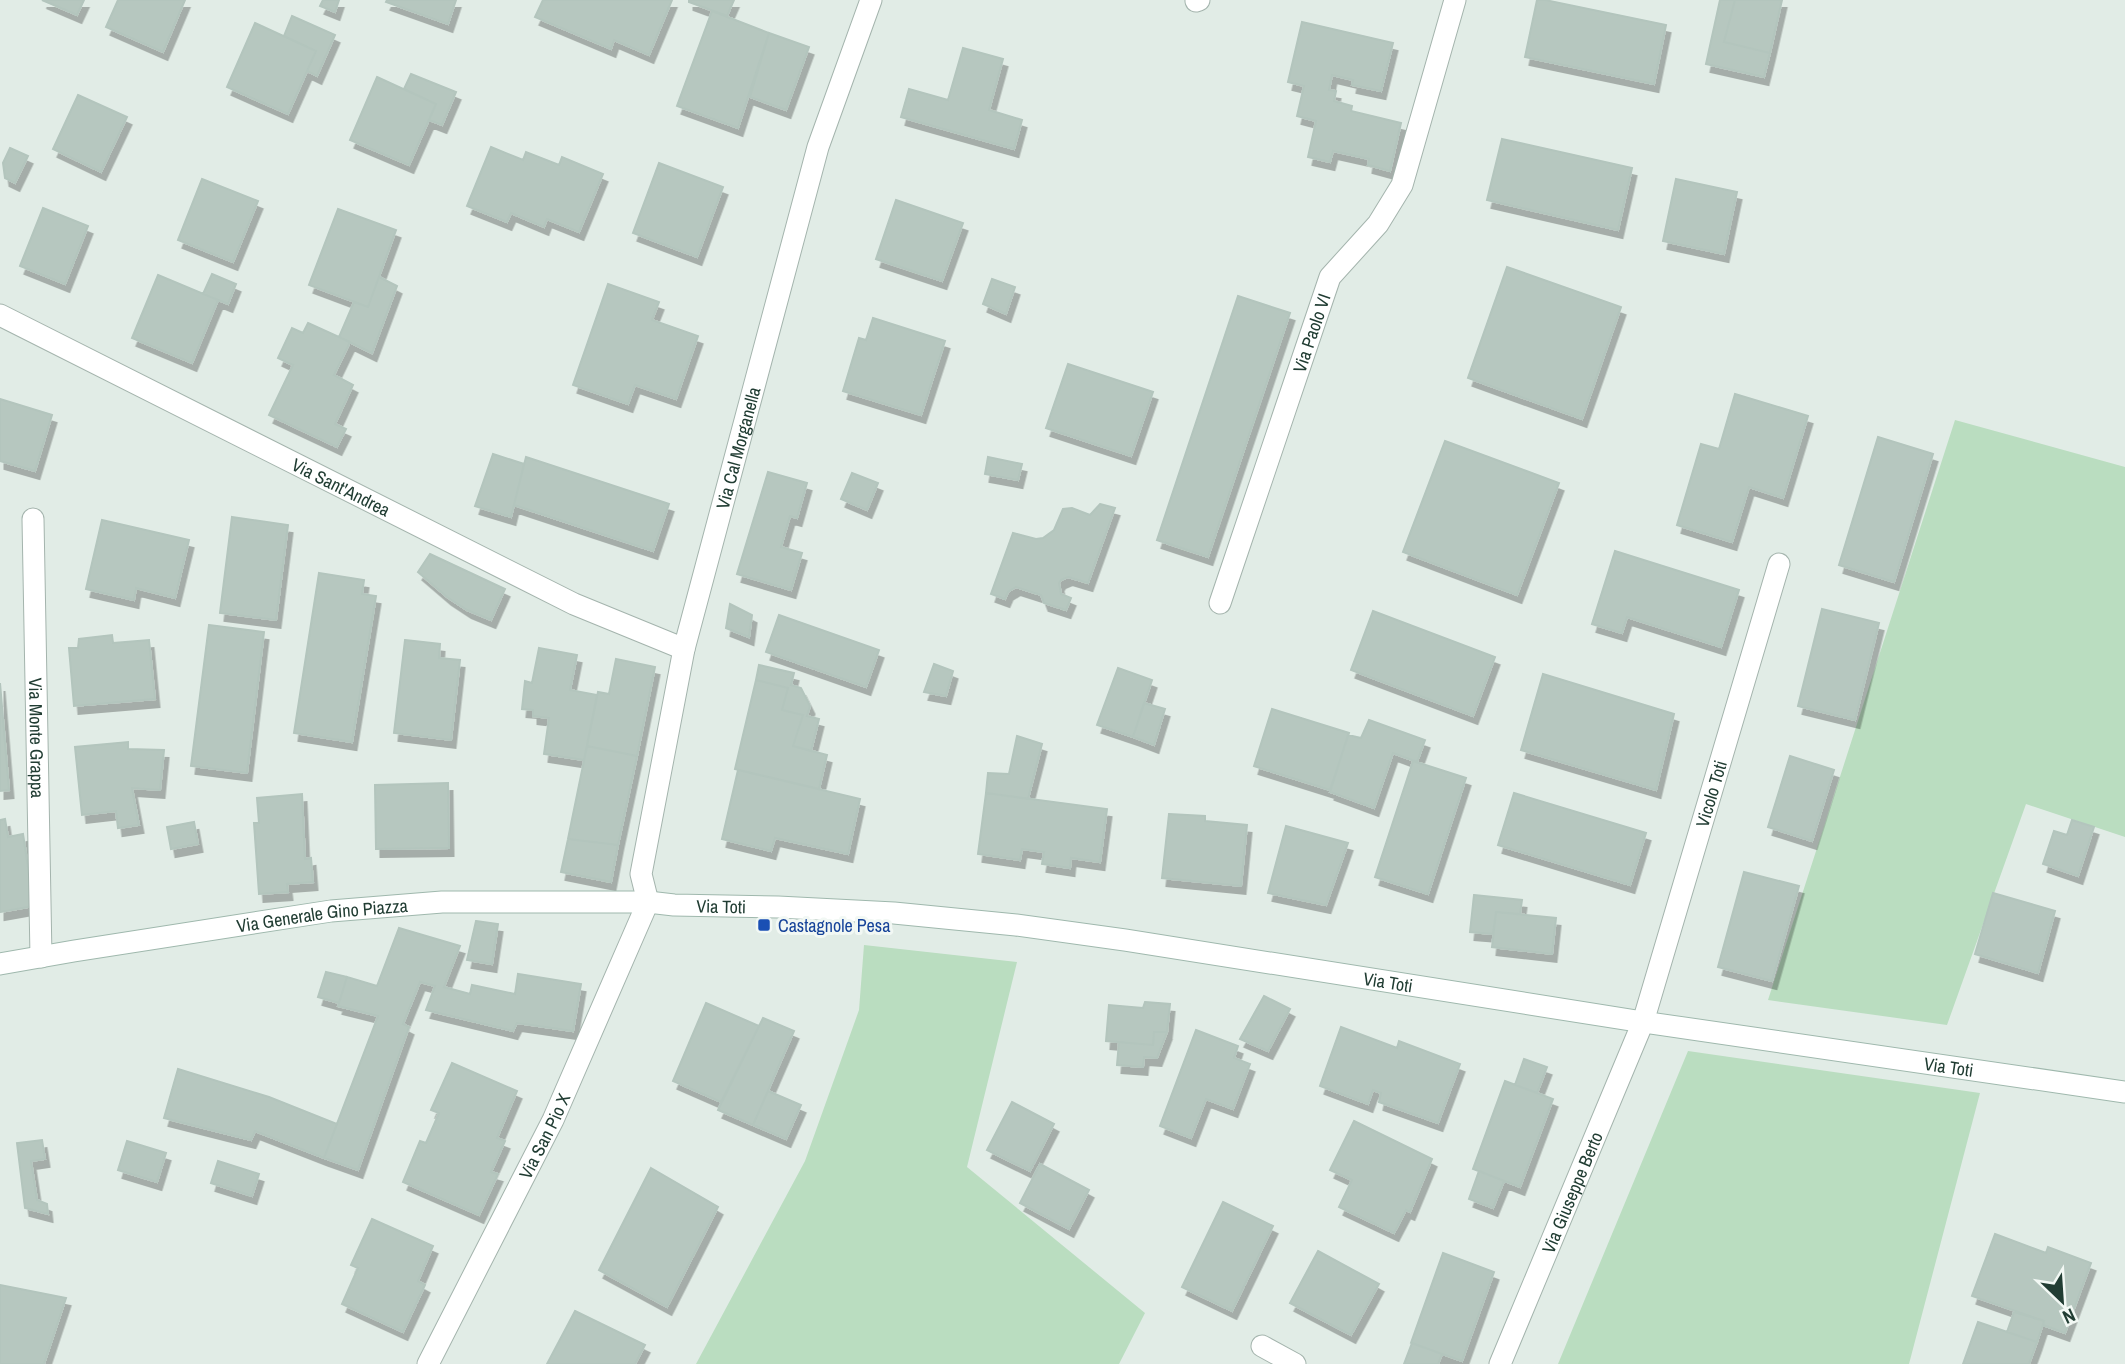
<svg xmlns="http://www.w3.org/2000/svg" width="2125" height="1364" font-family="'Archivo Narrow',sans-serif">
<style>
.green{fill:#baddc0}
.building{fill:#b6c7bf;stroke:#b3c5bd;stroke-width:2;filter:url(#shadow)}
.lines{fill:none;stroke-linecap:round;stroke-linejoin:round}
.minor-casing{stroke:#a4b4ad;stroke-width:23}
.secondary-casing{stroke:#9fb8ad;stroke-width:23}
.minor{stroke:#fff;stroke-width:21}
.secondary{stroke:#fff;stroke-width:21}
.transit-dot{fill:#1a4fb4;stroke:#f2f8f4;stroke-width:2.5}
.labels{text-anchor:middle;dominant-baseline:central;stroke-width:6;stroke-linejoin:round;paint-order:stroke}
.street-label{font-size:18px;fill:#213d33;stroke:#f2f8f4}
.transit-label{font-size:18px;fill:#164399;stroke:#f2f8f4;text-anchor:start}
</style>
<defs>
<filter id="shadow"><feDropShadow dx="4.5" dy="8" stdDeviation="0" flood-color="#0004"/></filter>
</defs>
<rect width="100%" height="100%" fill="#e1ece6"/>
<!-- green -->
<path class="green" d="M1955 420 2125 467V837L2026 804 1947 1025 1768 1000Z
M864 945 1017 962 967 1167 1145 1313 1119 1364H696L805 1161 859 1010Z
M1688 1051 1980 1093 1909 1364H1558Z"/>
<!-- building -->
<path class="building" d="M42 0H84L77 15Z
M118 0H185L163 52 106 27Z
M323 0H339L335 12 320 6Z
M387 0H456L448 24 386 2Z
M543 0H672L649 55 614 40 611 49 535 17Z
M689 0H734L727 16 689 2Z
M1537 0H1545L1666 25 1654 84 1525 57Z
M1720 0H1735L1724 42 1770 53 1764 77 1706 64Z
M1735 0H1782L1770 53 1724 42Z
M712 11 769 33 738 128 677 106Z
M292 16 335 35 317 76 307 71 316 51 284 36Z
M1302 22 1393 43 1381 91 1352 85 1353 80 1332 75 1329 90 1336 91 1334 101 1352 106 1351 111 1401 123 1390 171 1368 165 1369 159 1333 151 1330 162 1308 157 1316 121 1297 116 1304 86 1288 82Z
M255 23 316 51 288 114 227 87Z
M769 33 809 47 786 110 750 97Z
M963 48 1003 59 989 110 1022 120 1014 149 901 117 909 89 948 100Z
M411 74 456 92 442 125 429 120 436 104 404 89Z
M377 77 436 104 409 165 350 140Z
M78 95 127 117 101 172 53 149Z
M1502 139 1632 168 1618 230 1487 200Z
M491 147 523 160 526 152 559 165 562 157 603 174 579 232 547 219 544 227 511 213 507 222 467 206Z
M10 148 28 156 15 183 5 178 3 163Z
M659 163 723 187 697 257 633 233Z
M202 179 258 201 233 262 178 240Z
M1676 179 1737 192 1724 254 1663 241Z
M896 200 963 223 942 281 876 259Z
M43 208 88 226 65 284 20 266Z
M338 209 396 230 368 307 309 285Z
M1507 267 1621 307 1582 419 1468 378Z
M212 274 236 284 228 304 203 294Z
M158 275 218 300 192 363 132 338Z
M379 277 397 286 372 353 339 337 354 302 368 307Z
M992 279 1015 287 1006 314 983 304Z
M608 284 659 302 652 320 698 336 676 399 635 385 628 404 573 385Z
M1238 296 1290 313 1208 557 1157 540Z
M873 318 945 341 921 415 843 391 859 338 866 340Z
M308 323 350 342 334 375 353 385 335 424 346 429 337 447 269 415 293 365 278 358 292 328 303 333Z
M1068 364 1153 392 1131 456 1046 428Z
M1735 394 1808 416 1783 498 1749 487 1732 542 1677 525 1701 444 1719 449Z
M0 399 52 415 35 471 0 461Z
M1878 437 1933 454 1894 582 1839 565Z
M1445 441 1559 483 1517 595 1403 552Z
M493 454 524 464 511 517 475 506Z
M526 457 669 504 653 551 514 505Z
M988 457 1022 464 1018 480 985 474Z
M768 472 807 483 797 518 790 516 781 547 802 553 791 590 737 574Z
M852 473 878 483 867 510 841 499Z
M1100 504 1115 508 1088 583 1068 577 1061 580 1059 583 1061 594 1071 598 1066 610 1044 603 1041 595 1016 587 1008 592 1005 599 991 594 1013 533 1036 539 1043 538 1054 530 1063 509 1072 508 1090 515Z
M232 517 288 525 276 620 220 613Z
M102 520 189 540 175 598 136 588 134 600 86 589Z
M1615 551 1739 590 1721 647 1627 617 1622 633 1592 624Z
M430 554 505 589 491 620 467 610 447 597 418 572Z
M319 573 364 580 362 594 376 596 352 742 294 733Z
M730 604 752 615 749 637 726 628Z
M1822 609 1879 623 1855 720 1798 706Z
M1373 611 1495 657 1473 716 1351 670Z
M779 615 879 650 866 687 766 652Z
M209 625 264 632 247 773 191 766Z
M112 635 113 643 149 640 155 699 74 706 69 648H78L79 639Z
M405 640 440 644 439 658 460 660 451 740 394 733Z
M539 648 577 655 570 690 597 695 584 760 544 754 549 718 533 716V710L522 709 525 681 532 683Z
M616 659 655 667 637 756 587 746 598 692 609 694Z
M934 664 953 671 946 696 924 692Z
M759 665 794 673 791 685 801 688 810 706 807 716 819 719 811 751 793 746 803 715 782 710 788 688 756 680Z
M1118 668 1152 680 1133 737 1097 725Z
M1543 674 1674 714 1656 790 1521 750Z
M756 680 788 688 782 710 803 715 793 746 827 755 819 789 735 769Z
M0 683 9 790 0 791Z
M1144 703 1165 709 1154 745 1133 737Z
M1272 709 1349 733 1330 790 1254 766Z
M1369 720 1425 740 1417 762 1393 753 1374 808 1330 792 1348 735 1361 738Z
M1017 736 1042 744 1028 799 986 793 988 773 1009 774Z
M128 742V749L164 750 160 790 132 788 139 825 118 828 116 811 82 815 75 747Z
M587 746 637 756 618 845 568 839Z
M1790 756 1834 770 1812 841 1768 827Z
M1413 761 1466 778 1428 894 1375 877Z
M738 770 860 799 848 854 775 838 771 851 722 839Z
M448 783 449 848 376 849 375 785Z
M986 793 1107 809 1100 862 1071 858 1070 868 1042 864 1044 852 1022 849 1020 860 978 854Z
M1514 793 1646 833 1630 885 1498 845Z
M302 794 305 859 311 858 313 882 287 884 288 892 259 894 254 823H259L257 798Z
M1169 814 1205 816V821L1247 825 1241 886 1162 878Z
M5 819 8 837 23 834 34 906 0 912V820Z
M2072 820 2094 827 2078 876 2043 864 2054 831 2067 835Z
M194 822 198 844 171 849 167 827Z
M1286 826 1348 843 1326 905 1268 893Z
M568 839 618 845 611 882 561 872Z
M1744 872 1799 886 1772 981 1718 967Z
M1993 893 2055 911 2038 973 1975 954Z
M1474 895 1522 900 1520 914 1496 912 1493 934 1470 932Z
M1496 912 1556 918 1552 954 1492 947Z
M476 921 498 924 492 964 467 960Z
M399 928 460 946 444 987 470 994 472 985 515 994 518 974 581 984 573 1031 517 1023 513 1031 426 1010 435 986 420 982 403 1024 409 1027 358 1170 324 1158 378 1016 338 1006 347 977 377 986Z
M326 972 347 977 339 1003 318 997Z
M1264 996 1290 1009 1268 1051 1240 1039Z
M1145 1002 1170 1004 1167 1032H1154L1153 1045 1106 1041 1109 1005 1143 1008Z
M706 1003 759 1026 721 1102 673 1081Z
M763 1018 794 1031 753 1125 718 1110Z
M1341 1027 1397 1048 1399 1041 1460 1064 1438 1123 1379 1102 1381 1093 1373 1090 1368 1104 1320 1086Z
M1196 1030 1238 1046 1234 1058 1250 1064 1233 1109 1206 1099 1191 1138 1160 1126Z
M1154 1032H1167L1157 1058 1144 1057 1143 1067 1117 1065 1119 1042 1153 1045Z
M1524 1059 1547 1067 1537 1093 1515 1085Z
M452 1063 517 1091 497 1138 505 1141 491 1172 498 1174 479 1215 403 1182 420 1141 426 1143 439 1113 431 1110Z
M178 1069 269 1097 337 1124 324 1158 255 1131 251 1140 164 1118Z
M1505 1081 1553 1099 1520 1187 1473 1169Z
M768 1091 801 1105 786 1139 753 1125Z
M1012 1102 1054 1124 1030 1171 987 1150Z
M1354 1121 1432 1159 1410 1212 1406 1210 1394 1233 1339 1207 1352 1180 1330 1170Z
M42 1140 45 1159 31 1161 37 1200 47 1204 48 1214 25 1208 17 1143Z
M127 1141 166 1153 157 1182 118 1170Z
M218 1161 259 1174 252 1196 211 1183Z
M1040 1164 1089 1190 1069 1229 1020 1203Z
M651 1168 718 1207 667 1307 599 1270Z
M1479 1171 1504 1181 1493 1208 1469 1199Z
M1223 1202 1273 1226 1232 1311 1182 1287Z
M372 1219 433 1246 418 1281 425 1285 403 1332 342 1304 358 1268 351 1265Z
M1995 1234 2046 1253 2048 1247 2091 1263 2065 1333 2043 1325 2044 1321 1972 1296Z
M1318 1251 1379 1284 1351 1335 1290 1303Z
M1443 1253 1494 1272 1462 1361 1411 1343Z
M0 1285 66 1298 44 1364H0Z
M575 1311 645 1345 635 1364H547Z
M2014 1312 2044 1321 2037 1342 2007 1332Z
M1978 1322 2037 1342 2029 1364H1963Z
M1412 1343 1442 1354 1438 1364H1404Z"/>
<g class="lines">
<!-- minor casing -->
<g class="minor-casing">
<g id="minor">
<path d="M1196 1 1199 0"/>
<path id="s1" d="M0 315 574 604 684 649"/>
<path id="s2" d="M33 519 41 957"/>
<path id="s3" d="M1220 603 1330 277 1378 224 1402 185 1455 0"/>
<path d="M1262 1346 1295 1364"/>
<path id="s4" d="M428 1364 553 1120 648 902 641 874 684 649 818 147 871 0"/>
<path id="s5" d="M1500 1364 1643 1022 1779 564"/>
</g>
</g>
<!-- secondary casing -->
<g class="secondary-casing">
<g id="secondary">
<path id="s6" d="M0 964 74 951 331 911 442 902H648L674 905 778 907 894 913 1016 925 1125 940 1643 1022 2125 1092"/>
</g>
</g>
<!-- minor -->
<use href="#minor" class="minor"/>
<!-- secondary -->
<use href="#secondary" class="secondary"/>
</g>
<!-- markers -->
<rect class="transit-dot" x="757" y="918" width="14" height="14" rx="3.5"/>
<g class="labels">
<!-- street labels -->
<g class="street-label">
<text stroke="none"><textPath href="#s3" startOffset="285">Via Paolo VI</textPath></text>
<text stroke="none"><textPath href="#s4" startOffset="978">Via Cal Morganella</textPath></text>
<text stroke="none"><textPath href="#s1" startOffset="382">Via Sant'Andrea</textPath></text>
<text stroke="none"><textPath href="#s2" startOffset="219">Via Monte Grappa</textPath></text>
<text stroke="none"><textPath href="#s5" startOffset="609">Vicolo Toti</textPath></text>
<text stroke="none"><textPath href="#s6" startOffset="726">Via Toti</textPath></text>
<text stroke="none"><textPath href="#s6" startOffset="326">Via Generale Gino Piazza</textPath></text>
<text stroke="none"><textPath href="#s6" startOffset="1398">Via Toti</textPath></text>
<text stroke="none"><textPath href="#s6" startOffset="1965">Via Toti</textPath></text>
<text stroke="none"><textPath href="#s4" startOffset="256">Via San Pio X</textPath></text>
<text stroke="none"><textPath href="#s5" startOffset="186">Via Giuseppe Berto</textPath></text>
</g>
<!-- transit labels -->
<g class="transit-label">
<text x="778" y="925">Castagnole Pesa</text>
</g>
</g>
<!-- north arrow -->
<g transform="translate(2062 1301) rotate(155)" stroke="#f2f8f4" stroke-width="5" paint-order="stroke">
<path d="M0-5L12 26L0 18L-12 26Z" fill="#213d33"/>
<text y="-10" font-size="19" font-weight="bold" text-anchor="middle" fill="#213d33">N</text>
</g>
</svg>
